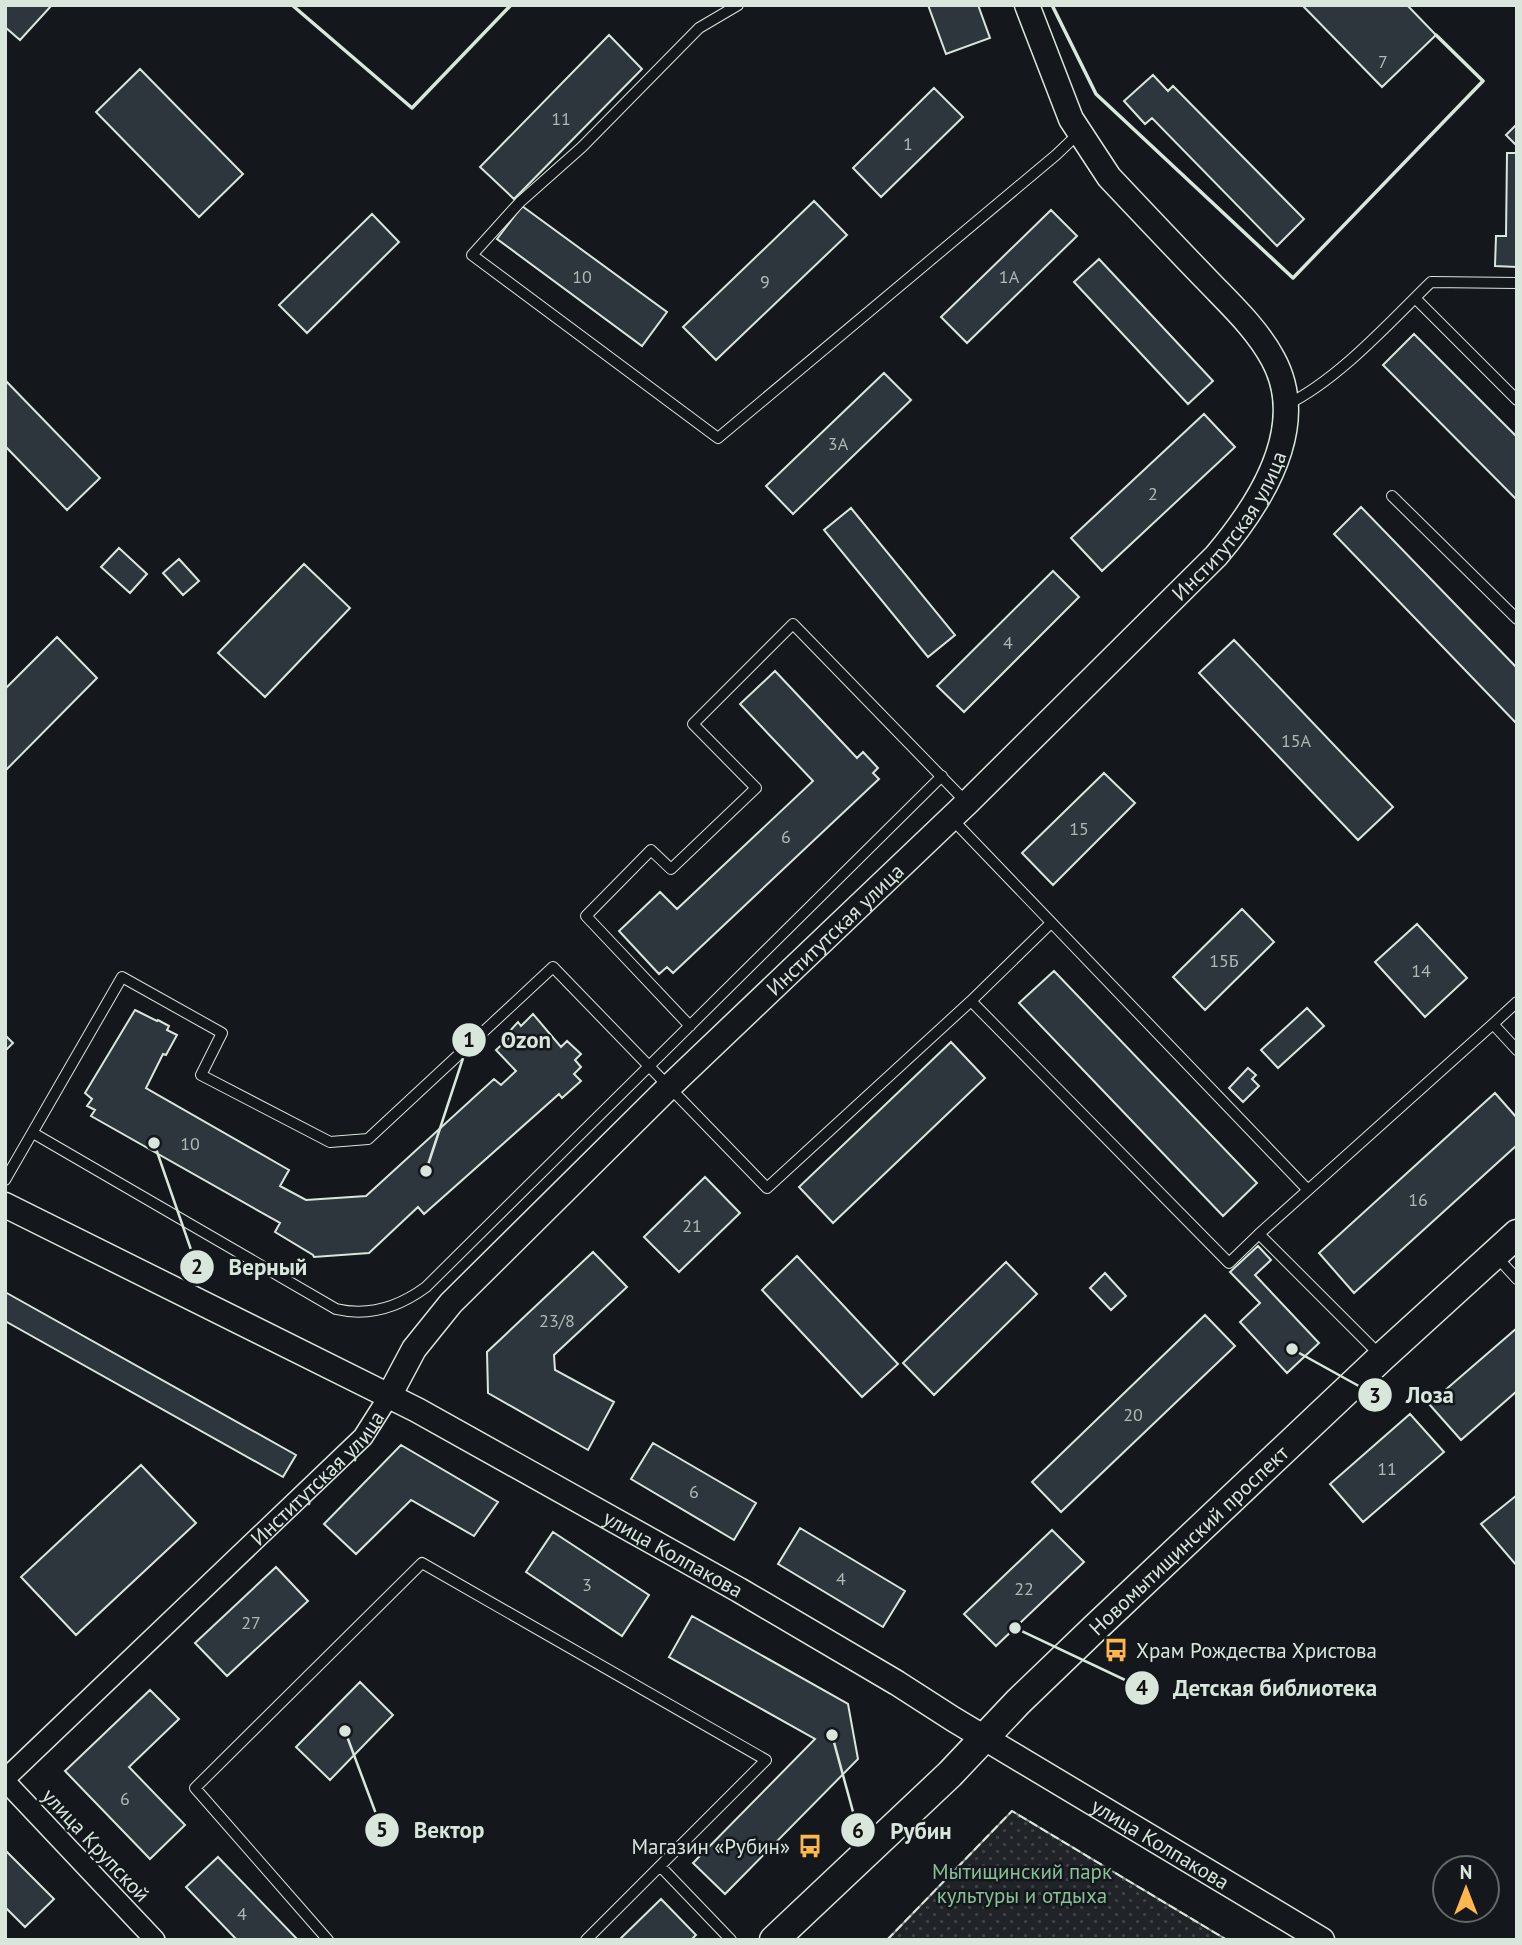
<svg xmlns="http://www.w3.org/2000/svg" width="1522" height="1945" font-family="'PT Sans',sans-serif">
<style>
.park{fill:url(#park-dots);stroke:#939e99;stroke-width:2}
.building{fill:#2c363c;stroke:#d8e6dc;stroke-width:2}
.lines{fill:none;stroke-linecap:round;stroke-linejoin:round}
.service-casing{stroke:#d8e6dc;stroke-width:12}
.minor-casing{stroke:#d8e6dc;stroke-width:22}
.tertiary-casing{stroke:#d8e6dc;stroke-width:27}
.secondary-casing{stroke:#d8e6dc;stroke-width:31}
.service{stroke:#14181c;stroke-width:10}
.minor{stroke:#14181c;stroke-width:19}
.tertiary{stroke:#14181c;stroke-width:24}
.secondary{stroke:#14181c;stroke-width:28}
.fence{stroke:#d8e6dc;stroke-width:2;stroke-dasharray:9 3.5;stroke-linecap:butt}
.wall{stroke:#d8e6dc;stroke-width:3.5}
.labels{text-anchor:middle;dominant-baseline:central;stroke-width:5;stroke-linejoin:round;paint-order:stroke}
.number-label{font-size:18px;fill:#adbab4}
.street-label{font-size:21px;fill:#d8e6dc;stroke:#14181c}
.poi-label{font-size:21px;fill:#d8e6dc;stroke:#14181c;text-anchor:start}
.park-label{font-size:21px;fill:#8ac095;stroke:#14181c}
.leader{fill:none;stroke:#d8e6dc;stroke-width:2.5}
.callout-dot{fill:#d8e6dc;stroke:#14181c;stroke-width:2.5}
.mark-label{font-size:21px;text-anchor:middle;font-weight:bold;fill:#111}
.callout-label{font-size:23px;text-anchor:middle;font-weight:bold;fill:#d8e6dc;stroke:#14181c;stroke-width:5;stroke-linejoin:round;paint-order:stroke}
</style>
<defs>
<pattern id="park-dots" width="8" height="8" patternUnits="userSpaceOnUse" patternTransform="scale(1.75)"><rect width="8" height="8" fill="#202428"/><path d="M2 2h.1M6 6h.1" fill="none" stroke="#404447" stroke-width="1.8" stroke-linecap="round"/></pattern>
</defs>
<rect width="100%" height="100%" fill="#14181c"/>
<!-- park -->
<path class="park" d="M1012 1811 1227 1940H887Z"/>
<!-- building -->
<path class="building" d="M5 5H52L20 40 5 27Z
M928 5H978L990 38 946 54Z
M1302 5H1407L1436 35 1382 87Z
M609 35 642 69 514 199 480 167Z
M140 69 243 174 199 217 96 112Z
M1153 75 1168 91 1173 86 1304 219 1277 246 1152 118 1145 124 1124 101Z
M934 88 963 117 881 197 853 168Z
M1517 124V146L1506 135Z
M1507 153H1517V267L1495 266 1496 236H1506Z
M814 201 847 235 716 360 683 327Z
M522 206 667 312 642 346 497 239Z
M1051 210 1077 236 967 343 941 317Z
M372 214 399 242 307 333 279 305Z
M1099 259 1213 381 1188 404 1074 282Z
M1414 334 1517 437V500L1383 365Z
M884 373 911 400 793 514 766 486Z
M5 380 100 478 67 510 5 446Z
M1204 414 1235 447 1102 571 1071 538Z
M1361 507 1517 668V724L1334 534Z
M851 508 955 635 928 657 824 530Z
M119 548 147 574 130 593 101 567Z
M179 559 199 581 183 595 163 573Z
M304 564 350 608 265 697 218 653Z
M1053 571 1079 597 964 712 937 686Z
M57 637 97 678 5 771V689Z
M1234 640 1393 807 1358 840 1199 673Z
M775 671 857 758 863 752 878 768 873 773 879 779 673 973 667 967 659 974 619 931 660 892 677 909 813 781 740 704Z
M1104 773 1135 803 1053 885 1022 853Z
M1242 909 1274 942 1205 1010 1173 977Z
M1417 924 1467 978 1425 1017 1375 962Z
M1054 971 1257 1183 1223 1216 1019 1003Z
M1307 1008 1324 1026 1278 1068 1261 1050Z
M135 1010 157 1021 158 1020 169 1026 167 1030 177 1035 166 1055 163 1054 146 1088 289 1170 280 1186 306 1200 366 1196 494 1079 501 1085 516 1071 496 1050 510 1037 507 1034 518 1022 521 1026 533 1014 561 1047 567 1041 581 1054 575 1060 581 1067 574 1074 581 1081 562 1098 559 1094 424 1214 418 1207 369 1253 314 1257 313 1255 275 1232 280 1223 91 1116 95 1110 87 1106 92 1099 85 1093Z
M5 1035 13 1043 5 1051Z
M951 1042 985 1078 833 1223 799 1187Z
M1248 1068 1256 1075 1252 1079 1259 1086 1243 1102 1229 1088Z
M1495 1093 1517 1118V1145L1354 1293 1319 1253Z
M705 1177 740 1213 679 1272 644 1237Z
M1258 1246 1271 1260 1255 1275 1319 1343 1287 1373 1240 1322 1260 1303 1230 1272Z
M593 1252 627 1287 554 1355 555 1370 614 1402 588 1450 488 1393 487 1352Z
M797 1256 898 1364 862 1397 762 1290Z
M1006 1262 1037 1294 934 1395 903 1363Z
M1105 1273 1126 1296 1111 1310 1090 1288Z
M5 1292 296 1455 283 1477 5 1321Z
M1205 1315 1235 1346 1061 1512 1032 1482Z
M1517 1328V1391L1461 1440 1429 1404Z
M1410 1414 1444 1452 1363 1522 1330 1484Z
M653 1443 756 1503 734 1540 631 1479Z
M401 1445 498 1502 474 1536 411 1500 356 1554 324 1524Z
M141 1465 196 1523 76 1635 21 1577Z
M1517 1495V1566L1481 1524Z
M800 1528 905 1591 883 1627 778 1564Z
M1052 1530 1084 1562 996 1646 964 1614Z
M553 1532 649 1595 622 1636 526 1572Z
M276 1567 308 1601 227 1676 195 1643Z
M692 1616 848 1704 858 1759 725 1894 693 1863 815 1739 669 1657Z
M360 1682 393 1715 330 1780 296 1747Z
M150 1690 179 1719 129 1767 185 1825 150 1859 65 1771Z
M5 1850 54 1899 25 1927 5 1907Z
M218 1857 298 1940H237L186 1887Z
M661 1899 696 1935 691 1940H619Z"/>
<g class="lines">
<!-- service casing -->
<g class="service-casing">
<path id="service" d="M738 5 699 28 582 147 520 202 472 255 718 438 1056 155 1079 133
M1415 298 1517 400
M1286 405C1338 380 1390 322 1431 282L1517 283
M1392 496 1517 619
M952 819 1308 1190 1259 1234
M1051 923 971 1001 1229 1263 1259 1234 1379 1354
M1517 1002 1493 1024 1517 1050
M690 1026 586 916 651 850 671 869 756 788 693 724 793 624 967 803
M33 1133 336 1309C370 1317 399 1307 426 1287L942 776
M5 1180 122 977 222 1033 201 1075 330 1142 368 1139 553 967 767 1188 971 1001
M1308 1190 1493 1024
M1495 1255 1517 1279
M660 1866 731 1940
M328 1940 195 1788 422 1563 766 1760 586 1940"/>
</g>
<!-- minor casing -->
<g class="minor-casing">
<g id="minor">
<path id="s1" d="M5 1779 363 1437 389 1396"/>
<path d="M5 1781 155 1940"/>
</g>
</g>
<!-- tertiary casing -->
<g class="tertiary-casing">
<g id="tertiary">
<path id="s2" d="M5 1205 417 1410 739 1590 897 1683 953 1719 1322 1940"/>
<path id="s3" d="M389 1396 414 1349 451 1303 669 1087 967 803 1216 556C1260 504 1310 427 1273 359 1257 329 1231 305 1208 281 1175 247 1142 212 1109 177L1071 119 1027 5"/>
</g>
</g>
<!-- secondary casing -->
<g class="secondary-casing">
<g id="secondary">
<path id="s4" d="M774 1940 950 1774 1018 1702 1095 1628 1382 1357 1517 1234"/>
</g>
</g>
<!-- service -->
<use href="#service" class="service"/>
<!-- minor -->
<use href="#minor" class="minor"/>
<!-- tertiary -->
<use href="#tertiary" class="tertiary"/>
<!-- secondary -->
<use href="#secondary" class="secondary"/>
<!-- fence -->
<path class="fence" d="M887 1940 1012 1811 1227 1940"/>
<!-- wall -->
<path class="wall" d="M292 5 412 108 511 5
M1052 5 1096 94 1293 278 1483 81 1436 35"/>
</g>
<!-- icons -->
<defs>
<g id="bus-bare" transform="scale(1.89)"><path d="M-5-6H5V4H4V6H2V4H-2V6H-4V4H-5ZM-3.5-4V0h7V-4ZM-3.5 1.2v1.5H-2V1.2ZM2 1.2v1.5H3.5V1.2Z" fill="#ffb74d" stroke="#14181c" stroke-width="2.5" paint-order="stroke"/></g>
</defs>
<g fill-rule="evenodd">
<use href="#bus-bare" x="1116" y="1650"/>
<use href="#bus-bare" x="810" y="1846"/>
</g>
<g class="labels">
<!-- number labels -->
<g class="number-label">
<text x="1383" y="61">7</text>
<text x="561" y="118">11</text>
<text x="908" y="143">1</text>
<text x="582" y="276">10</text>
<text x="1009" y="276">1А</text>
<text x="765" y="281">9</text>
<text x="838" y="443">3А</text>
<text x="1153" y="493">2</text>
<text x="1008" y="642">4</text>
<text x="1296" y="740">15А</text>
<text x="1079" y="828">15</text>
<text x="786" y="836">6</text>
<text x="1224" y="960">15Б</text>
<text x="1421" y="970">14</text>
<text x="190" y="1143">10</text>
<text x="1418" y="1199">16</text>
<text x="692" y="1225">21</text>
<text x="557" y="1320">23/8</text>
<text x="1133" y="1414">20</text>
<text x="1387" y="1468">11</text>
<text x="694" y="1491">6</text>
<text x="841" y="1578">4</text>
<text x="587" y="1584">3</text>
<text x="1024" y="1588">22</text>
<text x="251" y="1622">27</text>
<text x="125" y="1798">6</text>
<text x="242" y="1913">4</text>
</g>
<!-- street labels -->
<g class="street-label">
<text stroke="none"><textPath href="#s3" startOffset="1214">Институтская улица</textPath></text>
<text stroke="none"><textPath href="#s3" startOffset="648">Институтская улица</textPath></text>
<text stroke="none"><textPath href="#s1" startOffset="434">Институтская улица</textPath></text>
<text stroke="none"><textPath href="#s4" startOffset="576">Новомытищинский проспект</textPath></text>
<text stroke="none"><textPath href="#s2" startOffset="754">улица Колпакова</textPath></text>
<text stroke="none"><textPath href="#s2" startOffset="1321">улица Колпакова</textPath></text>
<text transform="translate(96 1845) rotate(47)">улица Крупской</text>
</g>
<!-- poi labels -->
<g class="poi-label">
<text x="1136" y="1650">Храм Рождества Христова</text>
<text x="790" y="1846" text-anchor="end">Магазин «Рубин»</text>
</g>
<!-- park labels -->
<g class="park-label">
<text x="1022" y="1871">Мытищинский парк<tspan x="1022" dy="24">культуры и отдыха</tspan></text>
</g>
</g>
<!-- callouts -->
<path class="leader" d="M426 1171L469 1040M154 1143L197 1267M1292 1349L1375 1395M1015 1628L1142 1688M345 1731L382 1830M832 1735L858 1830"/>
<g class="callout-dot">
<circle cx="426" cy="1171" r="7"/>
<circle cx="154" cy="1143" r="7"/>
<circle cx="1292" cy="1349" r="7"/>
<circle cx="1015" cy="1628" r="7"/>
<circle cx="345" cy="1731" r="7"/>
<circle cx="832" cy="1735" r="7"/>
<circle cx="469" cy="1040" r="18"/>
<circle cx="197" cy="1267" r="18"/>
<circle cx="1375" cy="1395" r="18"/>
<circle cx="1142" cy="1688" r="18"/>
<circle cx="382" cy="1830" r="18"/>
<circle cx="858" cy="1830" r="18"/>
</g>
<g class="mark-label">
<text x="469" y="1047">1</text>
<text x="197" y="1274">2</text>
<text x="1375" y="1403">3</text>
<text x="1142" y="1695">4</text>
<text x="382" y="1837">5</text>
<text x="858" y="1838">6</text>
</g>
<g class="callout-label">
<text x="526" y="1048">Ozon</text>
<text x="268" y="1275">Верный</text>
<text x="1430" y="1403">Лоза</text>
<text x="1275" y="1696">Детская библиотека</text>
<text x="449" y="1838">Вектор</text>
<text x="921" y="1839">Рубин</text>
</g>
<!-- border -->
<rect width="1522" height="1945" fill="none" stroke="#d8e6dc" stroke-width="14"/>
<!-- north arrow -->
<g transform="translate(1466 1889)"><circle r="33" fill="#14181c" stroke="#626a69" stroke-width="2"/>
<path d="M0-5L12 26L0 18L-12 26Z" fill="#ffb74d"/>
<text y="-10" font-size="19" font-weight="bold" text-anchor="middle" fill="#d8e6dc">N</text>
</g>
</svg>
